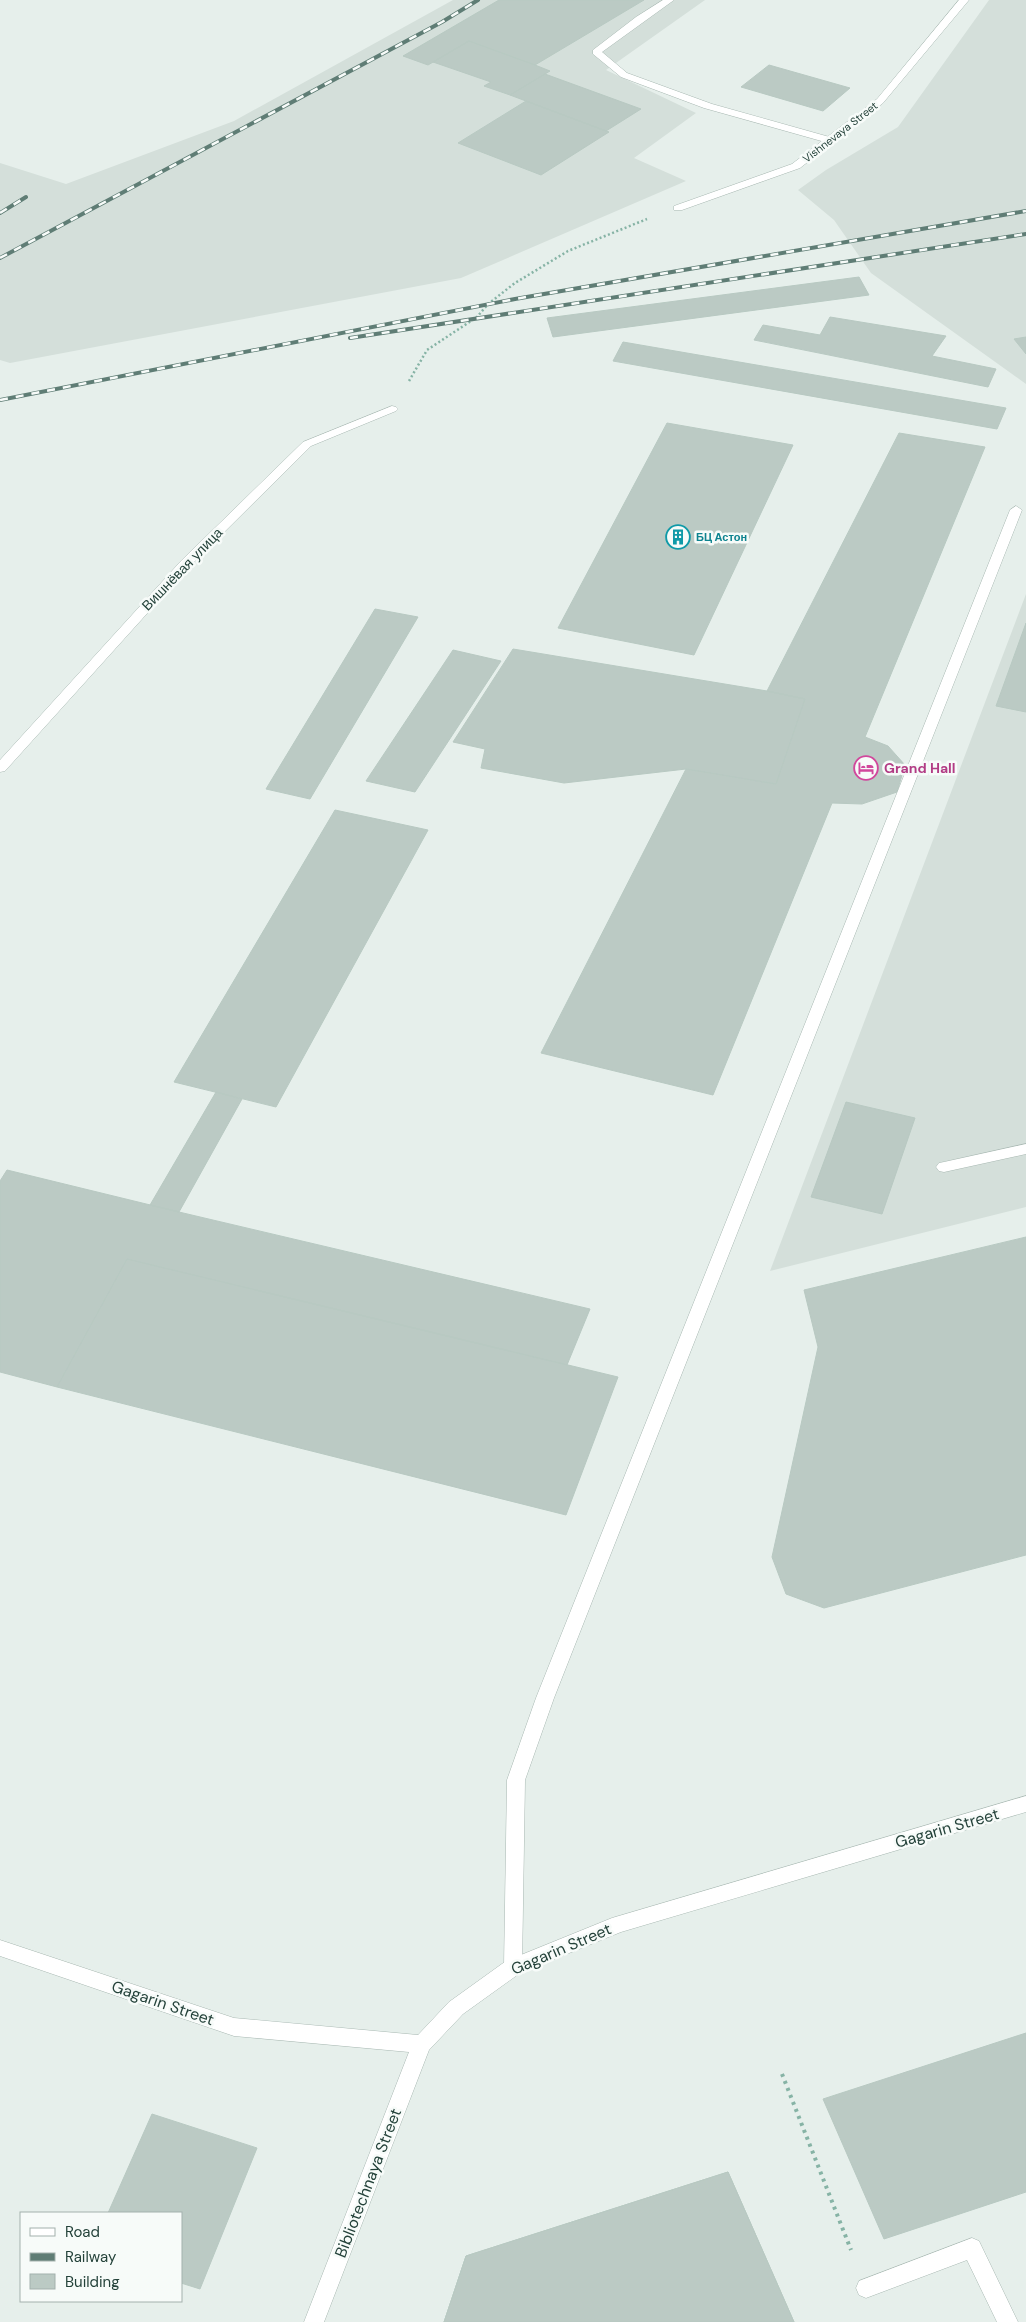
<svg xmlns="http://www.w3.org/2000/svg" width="1026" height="2322" font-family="'DM Sans',sans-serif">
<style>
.built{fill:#d4dfda}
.building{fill:#bbcac4;stroke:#b8c9c2}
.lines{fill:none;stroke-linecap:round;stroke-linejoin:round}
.service-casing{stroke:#a8b8b2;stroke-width:1}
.minor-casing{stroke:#a8b8b2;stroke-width:1}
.path-far1{stroke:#86b3a5;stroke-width:2.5;stroke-dasharray:2 2.5;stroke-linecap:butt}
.path{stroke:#86b3a5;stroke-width:4;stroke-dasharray:3 4.5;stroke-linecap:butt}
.service{fill:#fff;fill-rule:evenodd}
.minor{fill:#fff;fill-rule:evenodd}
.rail-casing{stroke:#5f7d75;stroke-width:4}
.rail{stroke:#f7fbf9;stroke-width:2.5;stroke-dasharray:8;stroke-linecap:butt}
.labels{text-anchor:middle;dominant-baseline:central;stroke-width:5;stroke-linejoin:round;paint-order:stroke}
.far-street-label{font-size:11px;fill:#24423a;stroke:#f7fbf9}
.far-culture-label{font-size:11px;font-weight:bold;fill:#0d838f;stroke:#f7fbf9;text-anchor:start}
.street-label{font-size:14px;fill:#24423a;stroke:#f7fbf9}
.hotel-label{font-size:14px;font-weight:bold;fill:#b23c85;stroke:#f7fbf9;text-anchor:start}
.near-street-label{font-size:16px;fill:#24423a;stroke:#f7fbf9}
</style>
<rect width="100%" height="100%" fill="#e6efeb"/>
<!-- built -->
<path class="built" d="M453 0H705L606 70 696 113 634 158 686 181 461 278 10 363 0 360V163L66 184 234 121Z
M989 0H1026V384L871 273 834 220 798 190 826 170 898 127Z
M1026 594V1207L770 1271Z"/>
<!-- building -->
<path class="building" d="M499 0H644L535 65 469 41 428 65 403 56Z
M469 41 535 65 550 71 510 95 484 86 491 82 433 62Z
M769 65 850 88 823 111 741 87Z
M545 74 641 109 606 131 510 95Z
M526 101 606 131 609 132 541 175 458 143Z
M859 277 869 295 553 337 547 318Z
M830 317 946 336 932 356 996 369 988 387 754 340 763 325 820 335Z
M1026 337V354L1014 339Z
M623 342 1006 408 997 429 613 361Z
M667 423 793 445 694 655 558 628Z
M899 433 985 447 865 737 888 746 905 765 897 792 862 804 832 803 713 1095 541 1053 686 769 776 784 805 699 767 691Z
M375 609 418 617 310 799 266 789Z
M1026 623V712L996 706Z
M513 649 767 691 805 699 776 784 686 769 564 783 481 768 485 749 453 742Z
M453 650 501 661 415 792 366 781Z
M335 810 428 830 276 1107 174 1082Z
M216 1092 242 1099 179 1212 150 1205Z
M846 1102 915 1118 882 1214 811 1197Z
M7 1170 179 1212 590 1309 567 1365 127 1259 57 1387 0 1372V1181Z
M1026 1237V1555L824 1608 786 1594 772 1557 818 1347 804 1290Z
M127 1259 618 1377 566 1515 57 1387Z
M1026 2033V2192L884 2239 823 2099Z
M152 2114 257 2148 200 2289 181 2283V2213H108Z
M728 2172 794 2322H444L466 2256Z
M728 2172 794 2322H444L466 2256Z"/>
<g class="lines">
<!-- service casing -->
<g class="service-casing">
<path id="service" d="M663 0H674L602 52 627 73 712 104 833 138V142H825L704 108 621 77 593 54V50L636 17Z
M1016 506 1022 510 554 1698 525 1780 522 1967 520 1973 513 1976 506 1973 504 1967 507 1780 536 1698 1010 510Z
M1026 1144V1154L944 1172 939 1171 936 1167 939 1163 944 1162Z
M972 2238 979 2241 1018 2322H997L967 2260 866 2298 859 2295 856 2288 859 2281Z"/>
</g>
<!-- minor casing -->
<g class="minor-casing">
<path id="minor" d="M959 0H969L883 103 800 168 682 210H674V206L792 164 877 99Z
M392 406 396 407 398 409 396 411 311 446 189 567 5 771 0 772V760L181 561 303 442Z
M1026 1796V1812L621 1932 520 1973 463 2014 429 2050 324 2322H304L409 2052 234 2036 0 1956V1940L234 2018 418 2035 449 2002 506 1961 612 1918Z"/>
</g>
<!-- path-far1 -->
<path class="path-far1" d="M409 381 427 350 477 317 488 304 515 283 568 251 647 219"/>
<!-- path -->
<path class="path" d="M782 2074 851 2250"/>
<!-- service -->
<use href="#service" class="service"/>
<!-- minor -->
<use href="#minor" class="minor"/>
<!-- rail casing -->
<g class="rail-casing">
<path id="rail" d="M0 213 26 197
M0 258 442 22 478 0
M350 338 1026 234
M0 400 515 299 1026 211"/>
</g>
<!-- rail -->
<use href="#rail" class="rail"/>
</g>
<!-- icons -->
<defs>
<g id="building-ring" transform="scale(1.25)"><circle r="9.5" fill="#f7fbf9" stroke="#0f9aa8" stroke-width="1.5"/><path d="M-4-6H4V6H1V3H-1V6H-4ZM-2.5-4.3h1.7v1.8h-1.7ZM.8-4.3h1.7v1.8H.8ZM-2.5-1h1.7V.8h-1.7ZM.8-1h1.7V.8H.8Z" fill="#0f9aa8"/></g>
<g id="hotel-ring" transform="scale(1.25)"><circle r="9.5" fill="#f7fbf9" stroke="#d1479c" stroke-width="1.5"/><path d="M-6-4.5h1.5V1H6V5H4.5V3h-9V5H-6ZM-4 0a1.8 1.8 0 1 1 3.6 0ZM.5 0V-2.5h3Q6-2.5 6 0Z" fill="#d1479c"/></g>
</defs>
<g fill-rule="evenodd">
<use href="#building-ring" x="678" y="537"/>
<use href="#hotel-ring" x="866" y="768"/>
</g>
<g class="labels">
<!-- far-street labels -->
<g class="far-street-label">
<text transform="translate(840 132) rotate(-38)">Vishnevaya Street</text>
</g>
<!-- far-culture labels -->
<g class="far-culture-label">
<text x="696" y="537">БЦ Астон</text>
</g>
<!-- street labels -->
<g class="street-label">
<text transform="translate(182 569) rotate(-46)">Вишнёвая улица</text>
</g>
<!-- hotel labels -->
<g class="hotel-label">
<text x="884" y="768">Grand Hall</text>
</g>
<!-- near-street labels -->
<g class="near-street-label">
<text transform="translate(947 1828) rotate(-16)">Gagarin Street</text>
<text transform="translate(561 1949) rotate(-23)">Gagarin Street</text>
<text transform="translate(163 2003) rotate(19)">Gagarin Street</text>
<text transform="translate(368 2183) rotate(-69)">Bibliotechnaya Street</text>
</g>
</g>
<!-- legend -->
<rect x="20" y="2212" width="162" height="90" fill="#f7fbf9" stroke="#a3b1ad"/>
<rect x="30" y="2228" width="25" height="8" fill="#ffffff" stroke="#a3b1ad"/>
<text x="65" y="2237" font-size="15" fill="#24423a">Road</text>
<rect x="30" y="2253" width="25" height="8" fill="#5f7d75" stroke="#a3b1ad"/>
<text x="65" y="2262" font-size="15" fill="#24423a">Railway</text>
<rect x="30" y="2274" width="25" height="15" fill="#bbcac4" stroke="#a3b1ad"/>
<text x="65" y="2287" font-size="15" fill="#24423a">Building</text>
</svg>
